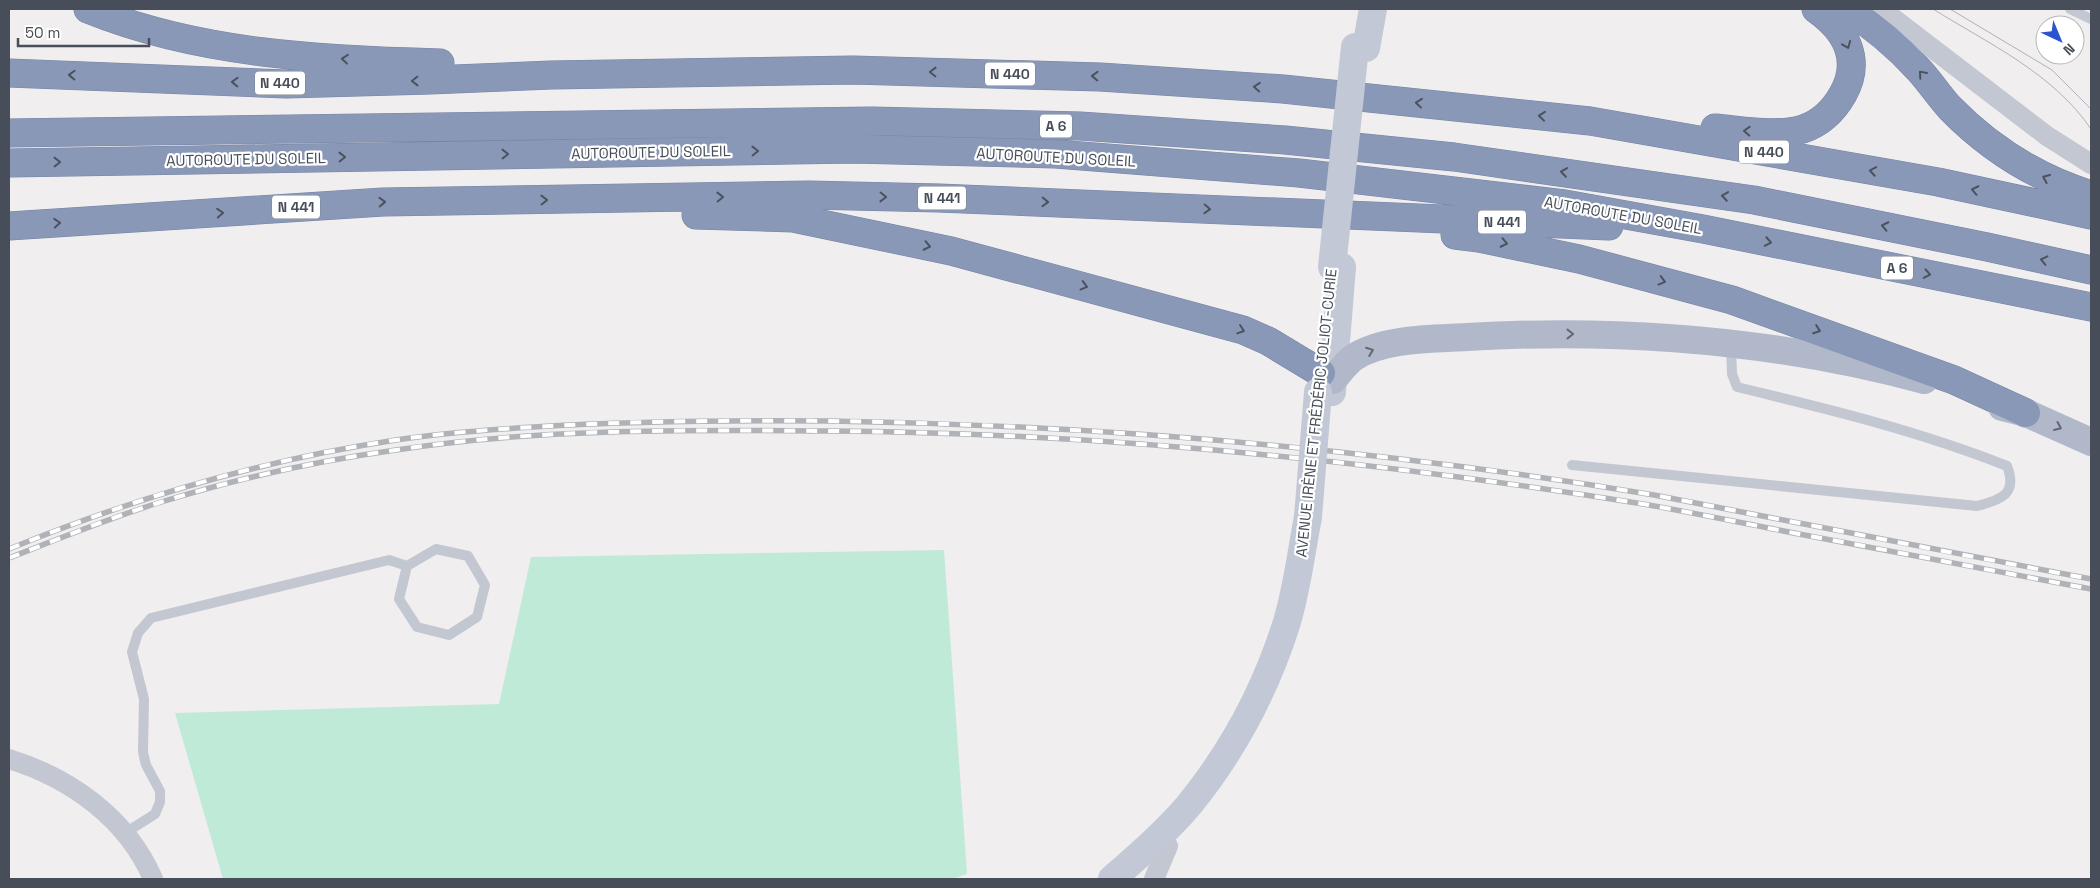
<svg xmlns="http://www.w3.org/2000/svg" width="2100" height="888" font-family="'Space Grotesk',sans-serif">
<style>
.green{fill:#c0ead8}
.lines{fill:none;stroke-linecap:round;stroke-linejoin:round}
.motorway-casing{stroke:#7583a4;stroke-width:29}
.service{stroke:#c2c7d1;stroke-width:10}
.minor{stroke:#c2c7d1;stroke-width:20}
.secondary{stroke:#c2c8d5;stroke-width:28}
.primary{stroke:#b0b8ca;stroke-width:28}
.motorway{stroke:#8a98b8;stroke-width:28}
.tram{stroke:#b0b2b7;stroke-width:1}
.rail-casing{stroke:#b0b2b7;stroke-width:5.5}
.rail{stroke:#fff;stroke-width:4;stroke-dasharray:11;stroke-linecap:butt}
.secondary-bridge{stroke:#c2c8d5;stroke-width:28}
.oneway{stroke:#4b525e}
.oneway2{stroke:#626875}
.labels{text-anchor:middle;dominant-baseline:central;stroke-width:4.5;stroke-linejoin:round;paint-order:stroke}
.shield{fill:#fff;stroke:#7f838b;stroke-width:1}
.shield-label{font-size:14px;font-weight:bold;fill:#484e59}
.street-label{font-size:15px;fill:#484e59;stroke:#fff}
</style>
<rect width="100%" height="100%" fill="#f0eeee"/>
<!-- green -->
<path class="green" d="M944 550 967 874 952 879H223L175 713 499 704 531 557Z"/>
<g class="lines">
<!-- motorway casing -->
<g class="motorway-casing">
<path id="motorway" d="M88 9C199 54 322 60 440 63
M1846 9C1872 25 1898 47 1919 70 1930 82 1939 96 1950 108 1990 149 2037 178 2091 195
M9 73 286 84 430 80 551 75 853 70 1100 77 1283 89 1590 121 1938 182 2091 215
M1715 128C1741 130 1778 137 1803 129 1821 123 1834 110 1843 94 1862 60 1846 30 1816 9
M9 133 872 121 1080 126 1285 140 1454 157 1754 200 1987 247 2091 270
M9 163 853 149 1056 154 1299 173 1565 204 1703 229 2091 307
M696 215 793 218 951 251 1243 330 1268 341 1321 373
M9 226 383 202 809 195 939 198 1609 226
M1455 235 1479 238 1579 259 1732 300 1954 380 2026 413"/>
</g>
<!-- service -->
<path class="service" d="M2070 9 2091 19
M1572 465 1977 506C2001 500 2018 494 2007 466 1919 431 1828 409 1737 387L1732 374 1731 344
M436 549 468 556 485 585 477 617 449 635 417 627 399 599 407 566Z
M125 833 155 814 160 802V791L146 765 143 752 144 699 132 652 138 633 151 618 389 560 407 566"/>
<!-- minor -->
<path class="minor" d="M1881 9 2047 136 2091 164
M9 759C70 778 127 818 153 879
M1154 879 1168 846"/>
<!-- secondary -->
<path class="secondary" d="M1366 48 1373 9
M1332 392 1342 267
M1112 879C1138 856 1166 832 1189 805 1232 752 1265 691 1286 625 1297 590 1301 553 1308 517"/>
<!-- primary -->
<path class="primary" d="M1333 380C1339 373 1345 364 1353 358 1382 338 1433 339 1467 337 1621 328 1775 340 1924 380
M2002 407 2026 413 2091 442"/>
<!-- motorway -->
<use href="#motorway" class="motorway"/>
<!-- tram -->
<path class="tram" d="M1933 9C1989 44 2053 73 2091 129
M1950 9 2052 70 2091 109"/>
<!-- rail casing -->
<g class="rail-casing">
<path id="rail" d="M9 549C134 498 262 460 396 440 441 433 487 430 533 427 632 421 731 420 830 421 1105 425 1382 450 1654 495 1702 504 1751 514 1799 523 1897 542 1994 561 2091 579
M9 558C58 539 107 519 158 503 235 479 316 461 396 450 539 428 686 430 830 431 1102 433 1374 461 1643 504 1695 513 1747 524 1799 534 1897 552 1994 571 2091 589"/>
</g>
<!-- rail -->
<use href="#rail" class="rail"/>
<!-- secondary-bridge -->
<path class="secondary-bridge" d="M1332 267 1355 47
M1308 517 1318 392"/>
</g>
<!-- one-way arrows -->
<defs><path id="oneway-chevron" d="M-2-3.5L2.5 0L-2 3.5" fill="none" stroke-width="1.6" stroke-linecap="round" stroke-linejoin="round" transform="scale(1.25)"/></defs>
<g class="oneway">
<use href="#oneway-chevron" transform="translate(1847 45) rotate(68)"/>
<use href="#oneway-chevron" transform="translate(345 59) rotate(-174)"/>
<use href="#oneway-chevron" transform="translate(933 72) rotate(-179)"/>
<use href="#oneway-chevron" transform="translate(1922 74) rotate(-131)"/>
<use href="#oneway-chevron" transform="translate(72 75) rotate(-178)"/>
<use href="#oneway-chevron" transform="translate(1095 76) rotate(-178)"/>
<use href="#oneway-chevron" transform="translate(415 81) rotate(179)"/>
<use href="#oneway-chevron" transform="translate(235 82) rotate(-178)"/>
<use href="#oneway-chevron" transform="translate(1257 87) rotate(-176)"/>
<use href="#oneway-chevron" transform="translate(1419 103) rotate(-174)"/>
<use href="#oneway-chevron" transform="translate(1542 116) rotate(-174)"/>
<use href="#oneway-chevron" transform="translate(1747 131) rotate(-177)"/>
<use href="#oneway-chevron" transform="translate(755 151) rotate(-1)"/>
<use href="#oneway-chevron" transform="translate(505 154) rotate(-1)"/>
<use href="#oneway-chevron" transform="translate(342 157) rotate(-1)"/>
<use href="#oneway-chevron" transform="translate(57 162) rotate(-1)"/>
<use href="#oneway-chevron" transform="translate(1873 171) rotate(-170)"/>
<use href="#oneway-chevron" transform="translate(1564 172) rotate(-172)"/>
<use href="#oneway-chevron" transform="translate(2046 178) rotate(-157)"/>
<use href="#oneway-chevron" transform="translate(1975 190) rotate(-168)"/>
<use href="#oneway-chevron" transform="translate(1725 196) rotate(-171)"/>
<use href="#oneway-chevron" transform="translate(720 197) rotate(-1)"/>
<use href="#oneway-chevron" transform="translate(883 197) rotate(1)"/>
<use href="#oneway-chevron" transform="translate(544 200) rotate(-1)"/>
<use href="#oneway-chevron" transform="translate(382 202) rotate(-2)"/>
<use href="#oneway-chevron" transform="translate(1045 202) rotate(2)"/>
<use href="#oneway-chevron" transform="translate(1207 209) rotate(3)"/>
<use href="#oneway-chevron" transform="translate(220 213) rotate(-4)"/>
<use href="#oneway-chevron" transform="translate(57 223) rotate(-4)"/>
<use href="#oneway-chevron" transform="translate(1885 226) rotate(-168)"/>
<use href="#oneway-chevron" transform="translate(1768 242) rotate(11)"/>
<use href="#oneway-chevron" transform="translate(1504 243) rotate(12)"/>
<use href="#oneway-chevron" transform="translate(927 246) rotate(12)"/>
<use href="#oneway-chevron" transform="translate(2044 260) rotate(-167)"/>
<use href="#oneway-chevron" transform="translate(1927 274) rotate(11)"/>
<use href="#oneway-chevron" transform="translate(1662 281) rotate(15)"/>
<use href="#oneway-chevron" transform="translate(1084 286) rotate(15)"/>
<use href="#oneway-chevron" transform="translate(1241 330) rotate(19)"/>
<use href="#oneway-chevron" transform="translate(1817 330) rotate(20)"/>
</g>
<g class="oneway2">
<use href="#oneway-chevron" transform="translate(1570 334)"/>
<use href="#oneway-chevron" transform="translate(1370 351) rotate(-21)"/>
<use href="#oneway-chevron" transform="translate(2058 427) rotate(24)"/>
</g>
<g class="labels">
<!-- shield labels -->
<g class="shield">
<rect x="985" y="62.5" width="50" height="23" rx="4"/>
<rect x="255" y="71.5" width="50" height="23" rx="4"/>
<rect x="1040" y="114.5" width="32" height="23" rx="4"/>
<rect x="1739" y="140.5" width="50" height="23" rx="4"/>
<rect x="918" y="186.5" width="48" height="23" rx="4"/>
<rect x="272" y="195.5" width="48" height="23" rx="4"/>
<rect x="1478" y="210.5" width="48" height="23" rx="4"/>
<rect x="1881" y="256.5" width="32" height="23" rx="4"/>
</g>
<g class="shield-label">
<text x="1010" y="74">N 440</text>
<text x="280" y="83">N 440</text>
<text x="1056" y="126">A 6</text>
<text x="1764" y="152">N 440</text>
<text x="942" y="198">N 441</text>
<text x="296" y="207">N 441</text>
<text x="1502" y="222">N 441</text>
<text x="1897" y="268">A 6</text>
</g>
<!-- street labels -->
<g class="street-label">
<text transform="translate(651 152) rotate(-1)">AUTOROUTE DU SOLEIL</text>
<text transform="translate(1056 157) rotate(3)">AUTOROUTE DU SOLEIL</text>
<text transform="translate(246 159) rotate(-1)">AUTOROUTE DU SOLEIL</text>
<text transform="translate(1623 215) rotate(10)">AUTOROUTE DU SOLEIL</text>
<text transform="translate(1316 413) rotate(-84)">AVENUE IRÈNE ET FRÉDÉRIC JOLIOT-CURIE</text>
</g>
</g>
<!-- border -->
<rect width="2100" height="888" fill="none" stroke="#484e59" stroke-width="20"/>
<!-- north arrow -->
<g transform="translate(2060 40) rotate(136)"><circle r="24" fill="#ffffff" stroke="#b6b8bd"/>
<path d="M0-4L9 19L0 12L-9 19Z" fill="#2b54cd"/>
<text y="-8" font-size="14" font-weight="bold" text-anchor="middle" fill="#484e59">N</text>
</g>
<!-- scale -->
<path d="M18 38v8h131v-8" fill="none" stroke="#484e59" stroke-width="2.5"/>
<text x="25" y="38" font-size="15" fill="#484e59" stroke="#ffffff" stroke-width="4" paint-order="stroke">50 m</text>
</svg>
